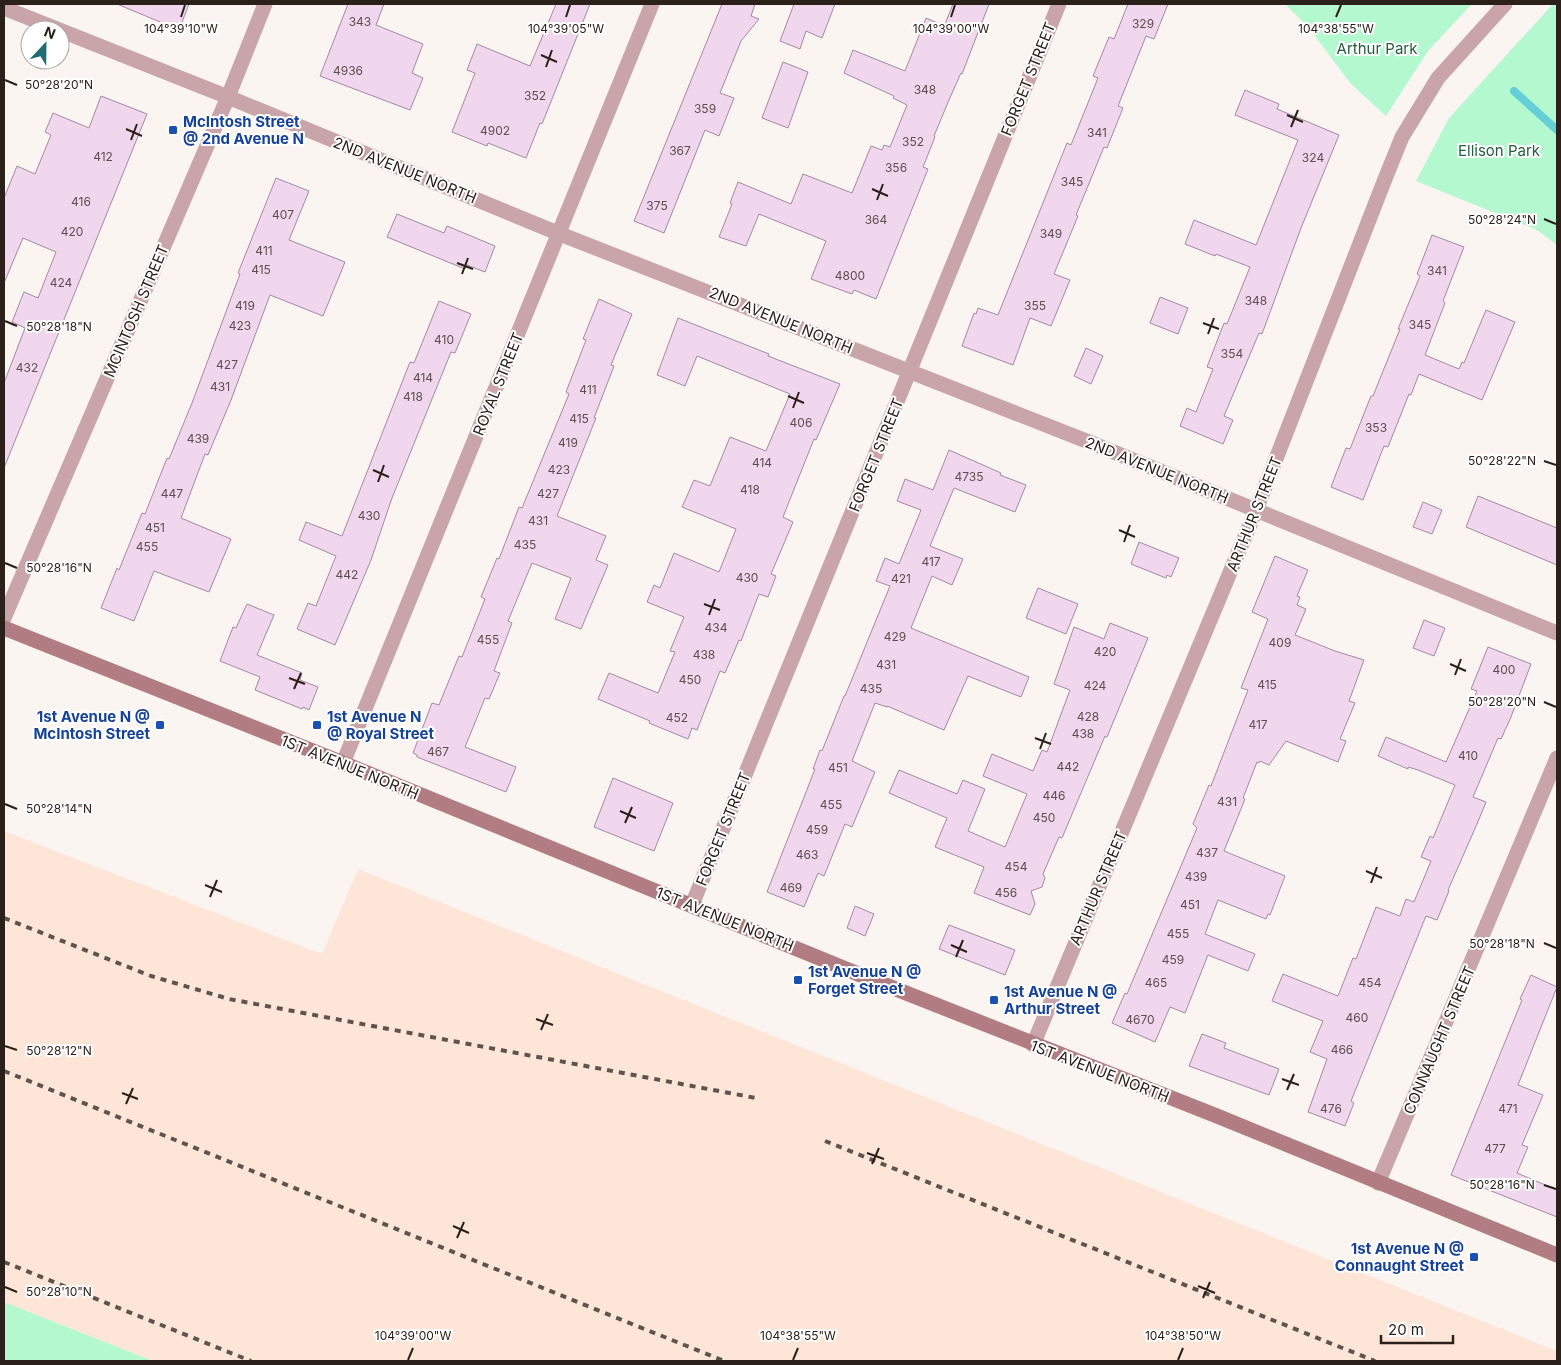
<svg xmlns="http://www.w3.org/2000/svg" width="1561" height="1365" font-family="Inter,sans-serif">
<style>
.built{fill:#fde6d8}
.green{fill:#b4f8d0}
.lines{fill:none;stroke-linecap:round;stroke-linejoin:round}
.stream{stroke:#65cfd7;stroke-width:8}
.building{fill:#f1d7ee;stroke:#a28a9f}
.minor{stroke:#c9a4a8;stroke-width:15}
.tertiary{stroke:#c9a4a8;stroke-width:15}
.secondary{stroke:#b17c82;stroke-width:15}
.rail{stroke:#5e544e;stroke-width:4;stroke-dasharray:6 6;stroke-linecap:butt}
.ticks{fill:none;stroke:#2c211a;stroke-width:2}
.transit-dot{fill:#1a4fb4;stroke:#fff;stroke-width:2}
.labels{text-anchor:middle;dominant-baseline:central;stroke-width:4;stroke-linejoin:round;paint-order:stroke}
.number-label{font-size:12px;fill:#5d4e4f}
.park-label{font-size:15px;fill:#255d40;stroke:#fff}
.street-label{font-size:15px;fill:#2c211a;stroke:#fff}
.transit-label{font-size:15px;font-weight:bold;fill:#164399;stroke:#fff;text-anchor:start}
.ticks-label{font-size:12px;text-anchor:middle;fill:#2c211a;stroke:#fff;stroke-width:4;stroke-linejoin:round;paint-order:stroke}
</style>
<rect width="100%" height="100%" fill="#fbf5f1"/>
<!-- built -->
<path class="built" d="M4 831 322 954 358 869 1557 1351V1361H153L4 1302Z"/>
<!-- green -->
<path class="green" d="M1285 4H1472L1428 51 1386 116 1350 83 1309 28Z
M1553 4H1557V245L1537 230 1416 181 1449 118Z
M4 1302 153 1361H4Z"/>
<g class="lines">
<!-- stream -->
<path class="stream" d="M1514 91 1557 130"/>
</g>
<!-- building -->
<path class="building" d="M117 4H189L179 30Z
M348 4H384L376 25 423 44 412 73 423 78 410 110 320 76Z
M556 4H590L542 124 540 123 526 158 488 143 487 146 452 132 475 73 467 70 477 44 530 66Z
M722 4H755L751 16 759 19 741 41 720 93 734 98 719 136 705 130 664 233 634 221Z
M794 4H835L822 38 806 31 800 49 780 41Z
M953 4H989L962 74 961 73 949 100 934 136 935 137 923 167 928 169 876 299 854 290 852 294 811 279 826 241 759 214 746 246 719 237 732 204 730 203 738 182 791 204 803 174 852 193 871 146 882 150 884 145 890 147 907 105 893 98 894 96 844 73 853 50 905 71 926 18 940 24 941 22 945 24Z
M1128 4H1168L1154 39 1146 36 1118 106 1123 108 1107 148 1104 147 1076 215 1078 216 1054 274 1070 280 1051 326 1030 318 1013 365 962 346 974 313 976 314 978 308 998 315 1067 143 1071 145 1098 78 1093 76 1109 37 1114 39Z
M783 62 808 72 788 128 762 118Z
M1245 90 1279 104 1277 109 1339 135 1301 228 1262 334 1259 333 1224 416 1233 420 1223 444 1180 426 1187 408 1196 412 1213 369 1207 367 1224 323 1227 324 1250 267 1216 254 1215 256 1185 244 1194 220 1256 245 1298 140 1235 115Z
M101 96 147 114 4 468V383L25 328 12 322 24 292 38 298 56 252 23 238 4 283V198L17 166 35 174 51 135 45 132 53 113 89 128Z
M276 178 309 191 289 240 345 262 323 316 270 295 231 400 208 455 205 454 181 518 231 539 209 592 154 571 134 621 101 608 117 568 119 570 142 513 145 514 167 458 169 459 192 403 240 274 238 273Z
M397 214 444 233 447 226 495 246 485 272 467 265 465 269 387 237Z
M1432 235 1464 247 1443 301 1445 303 1425 355 1459 369 1462 362 1464 363 1486 310 1515 322 1482 400 1419 374 1411 395 1409 394 1388 447 1384 446 1363 500 1331 487 1346 448 1350 449 1371 396H1373L1400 329H1398L1420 276 1417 274Z
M1160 297 1188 308 1178 334 1150 323Z
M599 299 632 314 611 365 614 366 594 418H596L557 516 606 536 596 560 608 565 581 629 555 619 571 578 532 563 508 621 512 623 494 671 500 673 489 699 485 698 465 747 516 767 506 792 417 757V755L413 753 432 703 439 705 459 656 462 657 485 599 481 597 497 558 499 559 519 507 522 508 569 394 566 392 586 340 583 339Z
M439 301 471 314 455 353 451 352 392 498 371 560 335 645 297 629 308 603 316 606 336 556 299 540 306 522 342 536 410 362 414 363Z
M678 318 769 354 768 356 840 384 816 440 814 439 783 517 793 522 771 574 776 576 768 597 759 594 741 641 739 640 725 673 720 671 697 730 692 728 688 739 649 723 650 721 598 699 609 673 658 693 675 652 670 651 684 617 647 602 654 585 660 588 674 553 719 572 736 529 682 507 694 480 710 486 730 437 766 451 790 394 697 356 685 386 657 375Z
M1086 348 1103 356 1091 384 1074 376Z
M949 450 1001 473 1000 475 1026 485 1015 512 954 488 930 546 963 559 952 585 932 576 911 628 1029 677 1021 697 968 676 944 730 887 706V707L875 703 852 761 875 772 852 827 845 824 824 876 818 873 804 907 767 892 815 769H813L820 750 822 751 844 696H845L890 586 876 581 885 558 899 564 921 510 897 501 905 479 933 490Z
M1478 496 1557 528V565L1466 527Z
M1423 502 1442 510 1432 534 1413 527Z
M1139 542 1179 558 1171 577 1167 575 1166 578 1131 564Z
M1275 556 1308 570 1297 596 1300 597 1297 605 1306 609 1295 635 1335 651 1364 660 1349 701 1355 703 1340 739 1346 741 1338 762 1286 741 1269 765 1260 761 1259 763 1257 762 1243 798 1245 799 1224 851 1285 876 1270 915 1268 914 1266 919 1218 900 1205 934 1255 954 1248 971 1208 955 1185 1013 1170 1007 1155 1042 1112 1023 1125 993 1127 994 1197 828 1193 824 1209 785 1211 786 1248 690 1241 688 1268 619 1252 612Z
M1038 588 1078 604 1066 634 1026 618Z
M247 604 274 615 257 655 302 673 300 680 318 687 309 710 303 707 302 709 255 690 260 677 220 661 233 627 236 628Z
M1424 620 1445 628 1434 656 1413 648Z
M1110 623 1148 638 1107 737 1105 736 1062 838 1059 837 1043 874 1045 878 1042 887 1031 891 1035 904 1030 915 974 893 984 867 935 847 947 818 889 793 899 770 957 794 963 780 985 789 968 831 1005 847 1027 794 983 776 992 754 1033 771 1042 750 1047 752 1070 690 1054 684 1074 627 1104 639Z
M1488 647 1531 664 1511 717 1501 739 1498 738 1473 797 1486 802 1477 824 1448 890 1449 891 1437 920 1426 916 1351 1101 1354 1103 1345 1126 1308 1112 1327 1059 1310 1052 1323 1021 1272 1001 1283 974 1338 996 1353 958 1356 959 1376 907 1400 916 1406 899 1414 902 1431 861 1421 857 1430 836 1433 838 1455 785 1418 770 1408 767V769L1378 756 1386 737 1446 762 1477 691 1471 689Z
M613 778 673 803 654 851 594 827Z
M855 906 874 914 865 936 847 928Z
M949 925 1015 950 1005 975 939 949Z
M1531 975 1557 987 1518 1085 1543 1095 1522 1145 1528 1147 1517 1173 1557 1190V1217L1451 1175 1522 1000 1520 999Z
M1202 1034 1226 1043 1224 1048 1279 1069 1269 1095 1189 1066Z"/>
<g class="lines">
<!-- minor -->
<path class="minor" d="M4 8 228 97 560 234 1089 442 1557 633
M343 763 652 4
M692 905 1059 4
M1033 1045 1256 510 1385 179 1402 137 1438 78 1505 4
M1378 1183 1557 758"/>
<!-- tertiary -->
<path class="tertiary" d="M4 618 228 97 265 4"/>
<!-- secondary -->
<path class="secondary" d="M4 628 343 763 863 976 1217 1116 1557 1255"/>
<!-- rail -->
<path class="rail" d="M4 918 151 976 229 999 756 1098
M4 1071 724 1361
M825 1141 1375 1361
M4 1262 251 1361"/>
</g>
<!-- ticks -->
<path class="ticks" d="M181 17 185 5M566 17 570 5M951 17 955 5M1336 17 1341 5M541 55 557 62M546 67 552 50M5 80 17 85M1287 115 1303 122M1291 127 1298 110M126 129 142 136M131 140 137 124M872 189 888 196M877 200 883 184M1544 219 1556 224M457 263 473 269M462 274 468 258M5 321 17 326M1203 323 1219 329M1208 334 1214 318M788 396 804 403M793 408 799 392M1544 461 1556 465M373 470 389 477M378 482 384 465M1119 530 1135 537M1124 542 1130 525M5 563 17 568M704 604 720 610M709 615 715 599M1450 664 1466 671M1455 675 1461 659M289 678 305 684M294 689 301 673M1544 702 1556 707M1035 738 1051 744M1040 749 1046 733M5 804 17 809M620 811 636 818M625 823 632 807M1366 871 1382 878M1371 883 1377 867M205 885 222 892M210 897 217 880M1544 943 1556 948M951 945 967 952M956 957 963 940M536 1019 553 1025M541 1030 548 1014M5 1046 17 1050M1282 1079 1299 1085M1287 1090 1294 1074M122 1093 138 1099M126 1104 133 1088M867 1153 884 1159M872 1164 879 1148M1544 1185 1556 1189M453 1226 469 1233M457 1238 464 1222M1198 1286 1215 1293M5 1287 17 1292M1203 1298 1210 1282M408 1360 413 1348M793 1360 798 1348M1178 1360 1183 1348"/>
<!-- markers -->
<g class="transit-dot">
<rect x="168" y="125" width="10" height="10" rx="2.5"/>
<rect x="155" y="720" width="10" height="10" rx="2.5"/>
<rect x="312" y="720" width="10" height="10" rx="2.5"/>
<rect x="793" y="975" width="10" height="10" rx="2.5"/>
<rect x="989" y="995" width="10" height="10" rx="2.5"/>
<rect x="1469" y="1252" width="10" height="10" rx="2.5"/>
</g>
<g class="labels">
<!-- number labels -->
<g class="number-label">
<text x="360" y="21">343</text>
<text x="1143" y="23">329</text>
<text x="348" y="70">4936</text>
<text x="925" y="89">348</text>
<text x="535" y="95">352</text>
<text x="705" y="108">359</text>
<text x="495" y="130">4902</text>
<text x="1097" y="132">341</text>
<text x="913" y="141">352</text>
<text x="680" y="150">367</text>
<text x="103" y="156">412</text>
<text x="1313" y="157">324</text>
<text x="896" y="167">356</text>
<text x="1072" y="181">345</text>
<text x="81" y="201">416</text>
<text x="657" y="205">375</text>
<text x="283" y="214">407</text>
<text x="876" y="219">364</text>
<text x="72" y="231">420</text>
<text x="1051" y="233">349</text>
<text x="264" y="250">411</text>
<text x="261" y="269">415</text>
<text x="1437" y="270">341</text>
<text x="850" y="275">4800</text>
<text x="61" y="282">424</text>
<text x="1256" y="300">348</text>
<text x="245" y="305">419</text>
<text x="1035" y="305">355</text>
<text x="1420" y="324">345</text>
<text x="240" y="325">423</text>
<text x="444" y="339">410</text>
<text x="1232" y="353">354</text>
<text x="227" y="364">427</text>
<text x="27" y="367">432</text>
<text x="423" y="377">414</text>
<text x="220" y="386">431</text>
<text x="588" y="389">411</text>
<text x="413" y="396">418</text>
<text x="579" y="418">415</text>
<text x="801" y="422">406</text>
<text x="1376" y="427">353</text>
<text x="198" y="438">439</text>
<text x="568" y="442">419</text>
<text x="762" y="462">414</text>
<text x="559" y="469">423</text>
<text x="969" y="476">4735</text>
<text x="750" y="489">418</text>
<text x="172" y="493">447</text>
<text x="548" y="493">427</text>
<text x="369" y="515">430</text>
<text x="538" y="520">431</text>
<text x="155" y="527">451</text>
<text x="525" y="544">435</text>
<text x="147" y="546">455</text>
<text x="931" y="561">417</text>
<text x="347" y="574">442</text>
<text x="747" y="577">430</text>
<text x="901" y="578">421</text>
<text x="716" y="627">434</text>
<text x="895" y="636">429</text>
<text x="488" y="639">455</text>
<text x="1280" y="642">409</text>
<text x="1105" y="651">420</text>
<text x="704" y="654">438</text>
<text x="886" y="664">431</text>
<text x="1504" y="669">400</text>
<text x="690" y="679">450</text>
<text x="1267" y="684">415</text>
<text x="1095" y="685">424</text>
<text x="871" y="688">435</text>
<text x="1088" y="716">428</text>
<text x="677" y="717">452</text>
<text x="1258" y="724">417</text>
<text x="1083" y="733">438</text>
<text x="438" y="751">467</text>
<text x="1468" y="755">410</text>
<text x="1068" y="766">442</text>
<text x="838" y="767">451</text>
<text x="1054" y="795">446</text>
<text x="1227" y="801">431</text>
<text x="831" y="804">455</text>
<text x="1044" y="817">450</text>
<text x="817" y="829">459</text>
<text x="1207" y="852">437</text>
<text x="807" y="854">463</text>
<text x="1016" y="866">454</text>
<text x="1196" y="876">439</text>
<text x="791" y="887">469</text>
<text x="1006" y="892">456</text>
<text x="1190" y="904">451</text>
<text x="1178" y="933">455</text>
<text x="1173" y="959">459</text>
<text x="1156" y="982">465</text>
<text x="1370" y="982">454</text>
<text x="1357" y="1017">460</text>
<text x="1140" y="1019">4670</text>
<text x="1342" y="1049">466</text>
<text x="1331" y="1108">476</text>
<text x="1508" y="1108">471</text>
<text x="1495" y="1148">477</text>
</g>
<!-- park labels -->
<g class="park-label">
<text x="1377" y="48">Arthur Park</text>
<text x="1499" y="150">Ellison Park</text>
</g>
<!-- street labels -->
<g class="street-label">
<text transform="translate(1028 79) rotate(-68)">FORGET STREET</text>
<text transform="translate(405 170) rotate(22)">2ND AVENUE NORTH</text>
<text transform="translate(136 311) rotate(-67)">MCINTOSH STREET</text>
<text transform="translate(781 320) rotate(22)">2ND AVENUE NORTH</text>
<text transform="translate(498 384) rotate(-68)">ROYAL STREET</text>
<text transform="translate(876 455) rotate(-68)">FORGET STREET</text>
<text transform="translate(1157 470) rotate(22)">2ND AVENUE NORTH</text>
<text transform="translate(1254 514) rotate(-68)">ARTHUR STREET</text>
<text transform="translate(350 767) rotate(22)">1ST AVENUE NORTH</text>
<text transform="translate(723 829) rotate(-68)">FORGET STREET</text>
<text transform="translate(1098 888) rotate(-67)">ARTHUR STREET</text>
<text transform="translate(725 919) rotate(22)">1ST AVENUE NORTH</text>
<text transform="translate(1439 1040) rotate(-67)">CONNAUGHT STREET</text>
<text transform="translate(1100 1071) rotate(21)">1ST AVENUE NORTH</text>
</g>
<!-- transit labels -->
<g class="transit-label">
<text x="183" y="121">McIntosh Street<tspan x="183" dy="17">@ 2nd Avenue N</tspan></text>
<text x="150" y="716" text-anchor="end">1st Avenue N @<tspan x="150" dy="17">McIntosh Street</tspan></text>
<text x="327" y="716">1st Avenue N<tspan x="327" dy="17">@ Royal Street</tspan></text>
<text x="808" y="971">1st Avenue N @<tspan x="808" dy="17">Forget Street</tspan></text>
<text x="1004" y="991">1st Avenue N @<tspan x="1004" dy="17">Arthur Street</tspan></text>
<text x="1464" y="1248" text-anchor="end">1st Avenue N @<tspan x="1464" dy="17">Connaught Street</tspan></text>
</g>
</g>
<g class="ticks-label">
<text x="1336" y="33">104°38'55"W</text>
<text x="181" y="33">104°39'10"W</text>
<text x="566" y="33">104°39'05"W</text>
<text x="951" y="33">104°39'00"W</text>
<text x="59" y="89">50°28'20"N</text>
<text x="1502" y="224">50°28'24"N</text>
<text x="59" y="331">50°28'18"N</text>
<text x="1502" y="465">50°28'22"N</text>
<text x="59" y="572">50°28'16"N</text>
<text x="1502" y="706">50°28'20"N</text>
<text x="59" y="813">50°28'14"N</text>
<text x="1502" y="948">50°28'18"N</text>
<text x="59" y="1055">50°28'12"N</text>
<text x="1502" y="1189">50°28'16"N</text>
<text x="59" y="1296">50°28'10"N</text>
<text x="413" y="1340">104°39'00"W</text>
<text x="798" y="1340">104°38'55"W</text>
<text x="1183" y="1340">104°38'50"W</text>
</g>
<!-- border -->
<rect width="1561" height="1365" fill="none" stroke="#2c211a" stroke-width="10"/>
<!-- north arrow -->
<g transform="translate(45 45) rotate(22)"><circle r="24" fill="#ffffff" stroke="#aba6a3"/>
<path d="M0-4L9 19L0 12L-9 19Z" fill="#226d73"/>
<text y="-8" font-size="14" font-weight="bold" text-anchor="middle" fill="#2c211a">N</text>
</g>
<!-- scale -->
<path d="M1381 1335v8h72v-8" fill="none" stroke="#2c211a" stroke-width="2.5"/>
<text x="1388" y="1335" font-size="15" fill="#2c211a" stroke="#ffffff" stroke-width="4" paint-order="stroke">20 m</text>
</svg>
